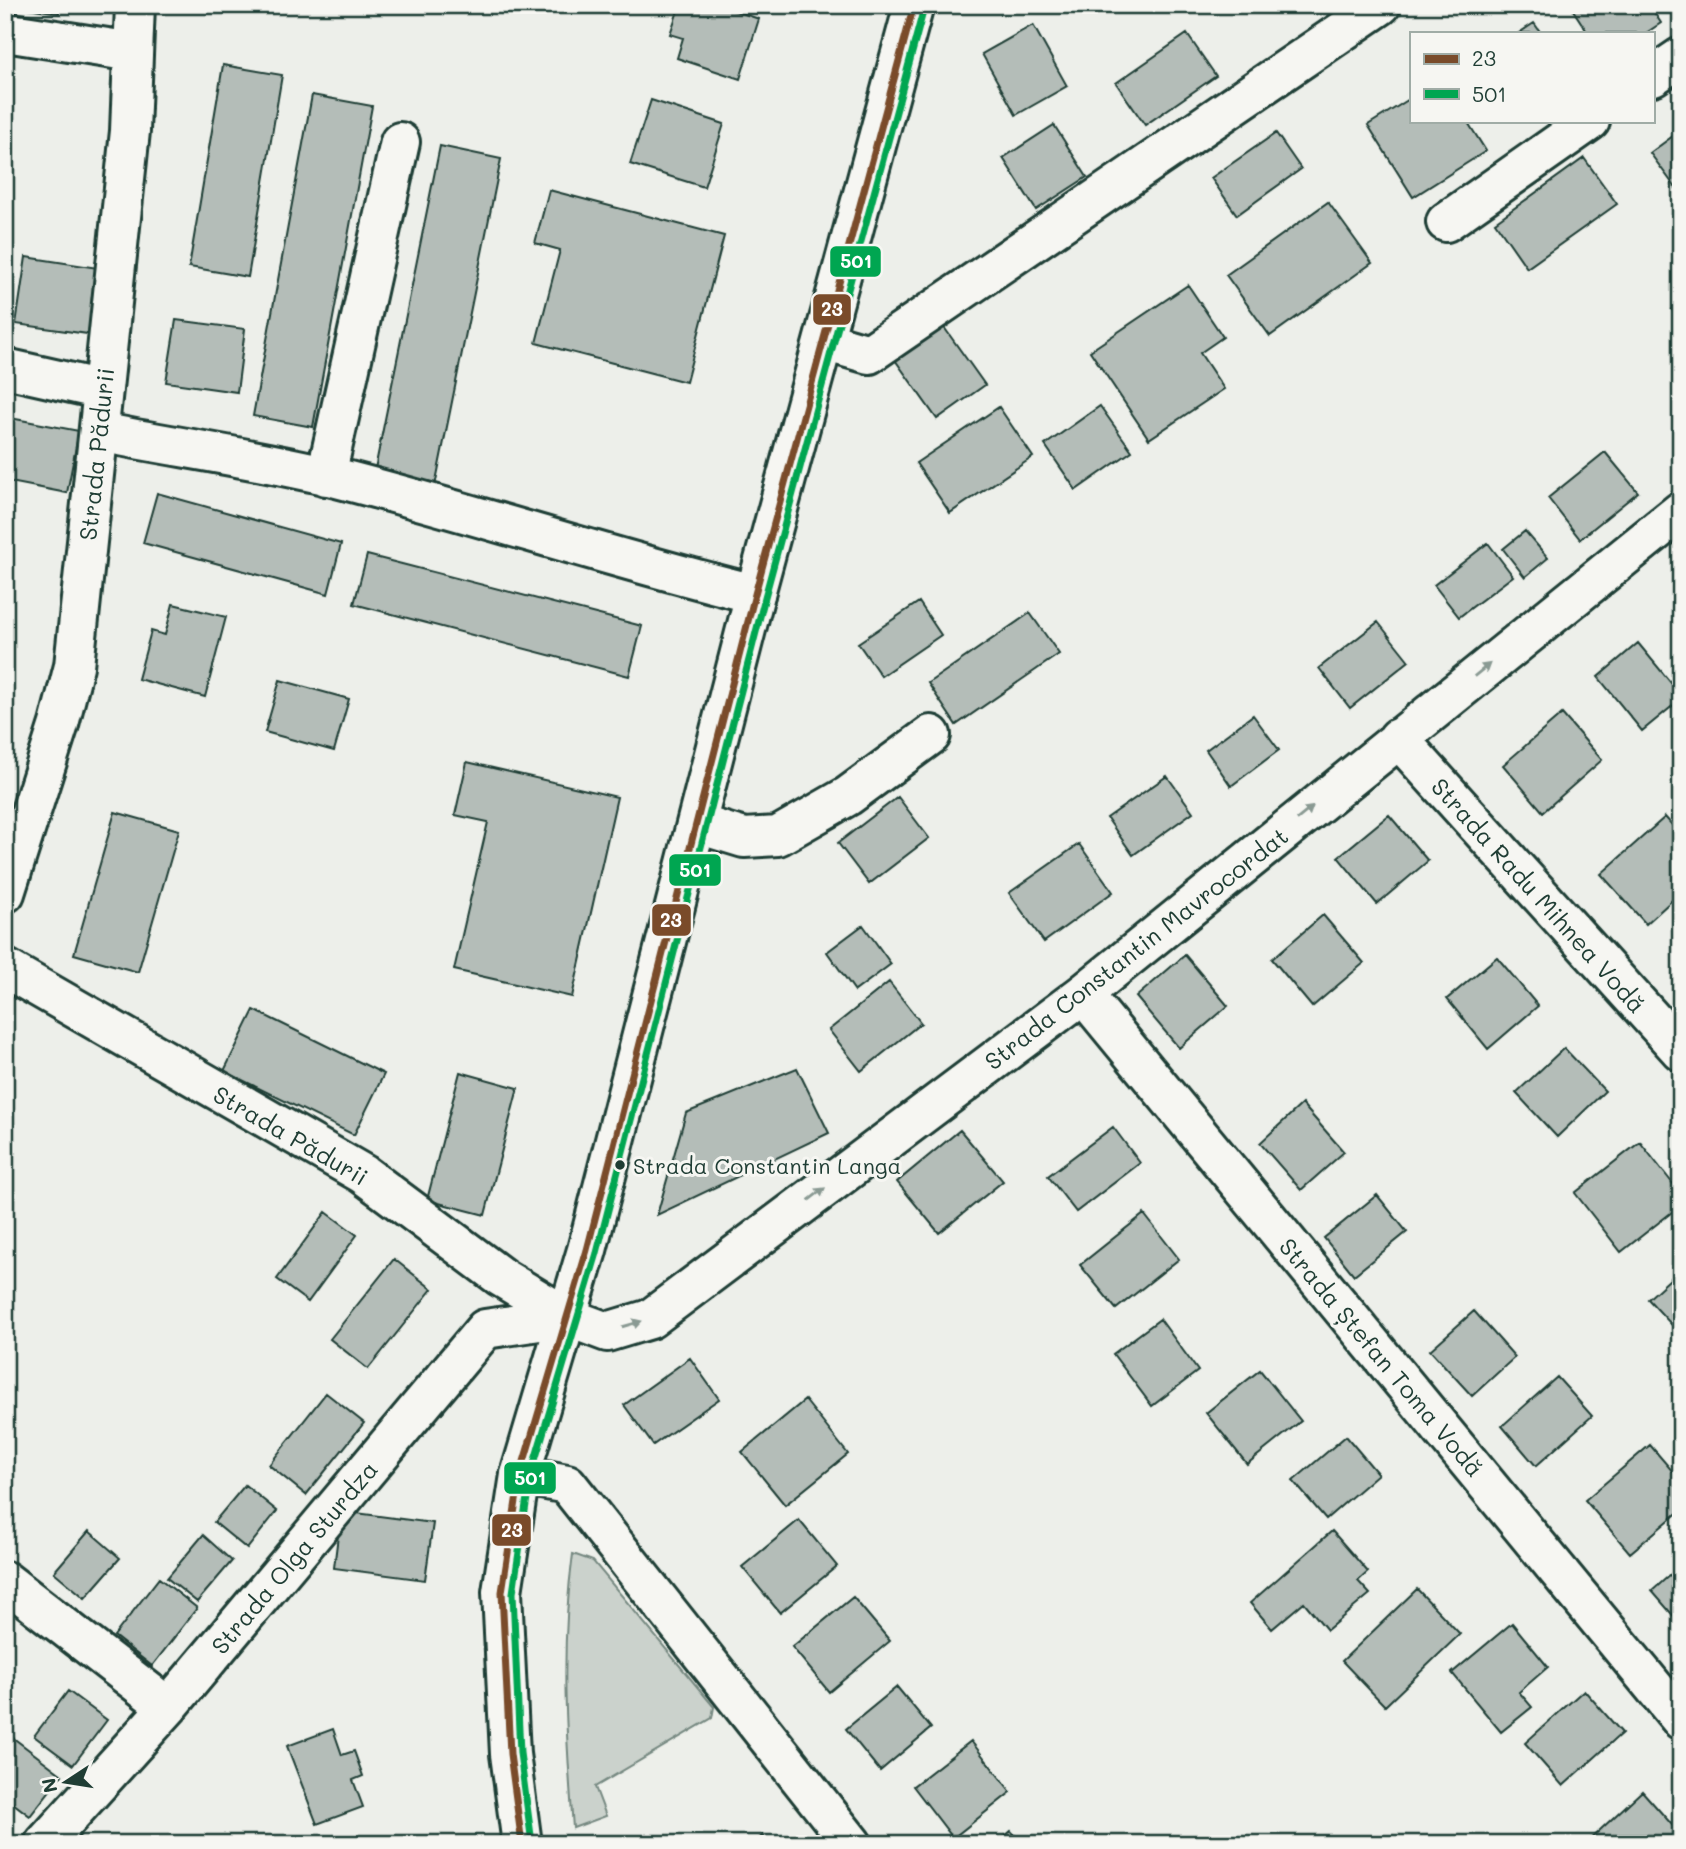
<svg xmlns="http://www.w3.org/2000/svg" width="1686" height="1849" font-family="Mali,sans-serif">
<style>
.green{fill:#cbd2cc;stroke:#758880;stroke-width:2}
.building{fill:#b4bdb8;stroke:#1f3d34;stroke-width:2}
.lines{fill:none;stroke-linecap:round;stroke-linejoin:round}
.minor-casing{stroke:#1f3d34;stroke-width:44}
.secondary-casing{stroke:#1f3d34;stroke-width:44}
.minor{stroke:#f6f6f2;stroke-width:38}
.secondary{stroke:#f6f6f2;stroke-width:38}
.bus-1-casing{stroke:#f6f6f2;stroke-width:12}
.bus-2-casing{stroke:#f6f6f2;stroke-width:12}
.bus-1{stroke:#7a4b2a;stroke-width:7}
.bus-2{stroke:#00a651;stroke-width:7}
.oneway{fill:#8a9a93}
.bus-dot{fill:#1f3d34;stroke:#f6f6f2;stroke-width:2.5}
.labels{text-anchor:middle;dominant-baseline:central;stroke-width:6;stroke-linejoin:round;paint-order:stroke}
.bus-label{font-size:22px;fill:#1f3d34;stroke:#f6f6f2;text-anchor:start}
.street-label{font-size:24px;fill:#1f3d34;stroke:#f6f6f2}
.line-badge{stroke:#f6f6f2;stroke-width:2.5}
.badge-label{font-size:19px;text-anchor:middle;font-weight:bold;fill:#fff}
</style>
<rect width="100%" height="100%" fill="#edefea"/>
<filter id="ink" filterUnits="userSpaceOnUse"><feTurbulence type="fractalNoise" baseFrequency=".0143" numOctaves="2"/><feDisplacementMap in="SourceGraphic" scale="14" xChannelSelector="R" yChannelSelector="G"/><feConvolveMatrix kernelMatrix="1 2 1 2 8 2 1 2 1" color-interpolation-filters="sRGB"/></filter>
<g filter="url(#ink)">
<!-- green -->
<path class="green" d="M573 1554 593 1561 714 1707 712 1718 595 1787 606 1816 573 1828C566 1734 560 1648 573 1554Z"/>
<!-- building -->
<path class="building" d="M10 5H60L59 13Z
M680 5H718L759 19 740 79 677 58 683 38 670 34Z
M1580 5H1649L1661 23 1646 33H1588L1573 10Z
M1534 23 1541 33H1519Z
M1033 25 1067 86 1016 115 982 54Z
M1187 34 1216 76 1145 125 1116 83Z
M223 65 282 75 248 277 189 267Z
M312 95 372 106 313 427 253 416Z
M1411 98V121H1467L1486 151 1413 197 1368 125Z
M651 100 724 124 704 187 630 164Z
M1054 125 1087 177 1036 210 1003 158Z
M1681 130V195L1650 153Z
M1276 133 1301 169 1237 215 1211 178Z
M440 146 501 159 435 486 374 474Z
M1584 158 1617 204 1527 268 1495 222Z
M549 190 724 236 686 382 536 343 560 250 535 243Z
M1328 202 1372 263 1270 336 1226 275Z
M26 257 98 268 88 334 16 324Z
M1188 285 1223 337 1200 353 1224 389 1149 439 1090 351Z
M1681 303V321L1672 310Z
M176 320 245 329 237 392 166 382Z
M941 323 985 385 937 419 893 357Z
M1100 406 1132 451 1076 490 1045 445Z
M999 407 1033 457 950 513 916 463Z
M5 417 79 431 67 493 5 481Z
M1605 452 1638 492 1580 539 1548 498Z
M157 493 341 544 328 594 143 543Z
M1525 531 1548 558 1525 577 1503 549Z
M1488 543 1513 576 1459 617 1434 585Z
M367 555 642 626 629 676 354 604Z
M919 602 941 635 881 676 858 643Z
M173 604 226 617 205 697 138 679 151 631 165 635Z
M1030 613 1059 654 956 725 928 683Z
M1378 622 1409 661 1350 708 1319 668Z
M1638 643 1681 695V699L1642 731 1598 677Z
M280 680 349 699 334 751 265 732Z
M1562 714 1602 760 1543 812 1503 765Z
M1253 715 1279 750 1231 786 1206 750Z
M467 762 617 797 572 997 454 970 488 822 455 815Z
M1167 776 1193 812 1133 855 1107 818Z
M898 797 929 838 869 884 838 843Z
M115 812 179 830 138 972 74 954Z
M1389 815 1428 861 1377 904 1338 857Z
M1665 817 1681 835V892L1646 924 1601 874Z
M1079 844 1113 892 1044 942 1009 893Z
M1323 915 1364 963 1312 1007 1272 959Z
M863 925 891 964 855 991 827 952Z
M1185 955 1228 1006 1179 1048 1136 997Z
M1497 957 1538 1006 1488 1049 1447 999Z
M889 982 921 1023 861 1071 829 1030Z
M254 1010 384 1074 354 1135 224 1071Z
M1564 1048 1605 1091 1557 1137 1516 1093Z
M797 1068 829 1133 657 1215 686 1113Z
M460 1072 518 1088 485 1215 427 1200Z
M1302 1104 1344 1152 1301 1190 1260 1143Z
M1113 1127 1140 1163 1076 1212 1048 1176Z
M960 1130 1003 1181 939 1233 897 1182Z
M1640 1142 1681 1194V1205L1621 1252 1575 1193Z
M1377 1195 1407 1232 1354 1275 1324 1238Z
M326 1212 357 1235 308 1302 277 1279Z
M1144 1214 1179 1259 1116 1309 1080 1265Z
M394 1259 432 1289 368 1369 330 1339Z
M1681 1269V1335L1648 1299Z
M1474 1311 1515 1357 1472 1396 1430 1350Z
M1160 1319 1198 1371 1152 1406 1113 1354Z
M690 1358 719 1399 653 1445 624 1405Z
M1260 1370 1301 1421 1247 1464 1206 1413Z
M1557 1377 1592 1416 1536 1466 1502 1426Z
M326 1393 364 1423 306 1495 269 1465Z
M805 1400 848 1454 785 1505 742 1452Z
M1346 1436 1378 1474 1326 1519 1293 1481Z
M1650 1445 1681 1481V1510L1630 1553 1585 1500Z
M245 1485 277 1511 247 1549 214 1522Z
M341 1511 433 1523 425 1580 334 1568Z
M799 1520 837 1566 780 1613 742 1567Z
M89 1531 120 1558 85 1598 54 1572Z
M1332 1531 1368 1572 1358 1581 1370 1594 1327 1630 1304 1602 1272 1629 1250 1603Z
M203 1535 232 1561 197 1602 167 1578Z
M1681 1565V1618L1677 1620 1652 1591Z
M159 1578 197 1608 152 1666 114 1636Z
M1417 1589 1460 1634 1385 1706 1342 1661Z
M853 1597 890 1641 829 1692 792 1647Z
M1512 1623 1548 1667 1519 1692 1532 1707 1501 1732 1452 1673Z
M897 1687 931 1728 880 1771 846 1729Z
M1584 1690 1622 1733 1563 1786 1525 1743Z
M68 1691 107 1720 73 1765 34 1736Z
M333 1729 342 1755 354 1751 363 1776 353 1780 363 1807 317 1824 287 1746Z
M12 1737 62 1775 30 1816 5 1797V1745Z
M971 1741 1011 1792 953 1838 913 1786Z
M1642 1791 1681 1835 1671 1844H1585Z
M5 1830 16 1838 11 1844H5Z
M1011 1831 1023 1844H996Z
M763 1835 769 1844H753Z"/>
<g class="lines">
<!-- minor casing -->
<g class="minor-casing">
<path id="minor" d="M5 32 133 52
M1653 76 1681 57
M1446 222 1590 121
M824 341 869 354 1381 5
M5 368 103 390
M99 432C175 447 254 458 329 476 472 512 612 559 755 594
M326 476 400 142
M1398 738 1681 1051
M698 824 744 838 778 836 848 796 931 735
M5 893 59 724 74 666 130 131 135 5
M5 968 363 1174 501 1277 567 1317 607 1332 650 1319 1083 994 1681 511
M1083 994 1681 1720
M520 1475 567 1484 852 1844
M5 1581 168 1707
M44 1844 168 1707 485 1329 567 1317"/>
</g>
<!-- secondary casing -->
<g class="secondary-casing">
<path id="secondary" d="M522 1844 510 1754 502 1592 520 1475 587 1250 755 594 914 5"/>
</g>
<!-- minor -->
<use href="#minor" class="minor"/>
<!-- secondary -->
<use href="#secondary" class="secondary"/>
<!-- bus-1 casing -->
<g class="bus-1-casing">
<path id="bus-1" d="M522 1844 510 1754 502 1592 520 1475 587 1250 755 594 914 5"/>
</g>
<!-- bus-2 casing -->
<g class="bus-2-casing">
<path id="bus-2" d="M532 1843 520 1753 513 1593 530 1477 597 1253 765 597 924 8"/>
</g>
<!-- bus-1 -->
<use href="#bus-1" class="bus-1"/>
<!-- bus-2 -->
<use href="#bus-2" class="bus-2"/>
</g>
<!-- one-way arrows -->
<defs><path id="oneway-solid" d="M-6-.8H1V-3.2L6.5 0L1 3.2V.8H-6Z" transform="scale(1.75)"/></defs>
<g class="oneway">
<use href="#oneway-solid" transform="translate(1482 670) rotate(-39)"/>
<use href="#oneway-solid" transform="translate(1305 813) rotate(-39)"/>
<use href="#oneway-solid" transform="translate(817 1194) rotate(-37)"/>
<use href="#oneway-solid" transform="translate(632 1324) rotate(-16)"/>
</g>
</g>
<!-- markers -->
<circle class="bus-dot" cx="620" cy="1165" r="6"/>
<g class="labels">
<!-- bus labels -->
<g class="bus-label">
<text x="633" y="1165">Strada Constantin Langa</text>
</g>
<!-- street labels -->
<g class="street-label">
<text transform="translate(96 454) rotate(-84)">Strada Pădurii</text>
<text transform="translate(1539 895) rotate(48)">Strada Radu Mihnea Vodă</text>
<text transform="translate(1136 948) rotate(-38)">Strada Constantin Mavrocordat</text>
<text transform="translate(291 1135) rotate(30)">Strada Pădurii</text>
<text transform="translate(1382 1357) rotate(50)">Strada Ștefan Toma Vodă</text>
<text transform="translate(294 1557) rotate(-50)">Strada Olga Sturdza</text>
</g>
</g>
<g class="line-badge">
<rect x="829" y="245" width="53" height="33" rx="7" fill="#00a651"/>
<rect x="812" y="293" width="40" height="33" rx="7" fill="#7a4b2a"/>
<rect x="668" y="853" width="54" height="34" rx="7" fill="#00a651"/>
<rect x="651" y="903" width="41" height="34" rx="7" fill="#7a4b2a"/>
<rect x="503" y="1461" width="54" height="34" rx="7" fill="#00a651"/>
<rect x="491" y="1513" width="41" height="34" rx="7" fill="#7a4b2a"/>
</g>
<g class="badge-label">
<text x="856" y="268">501</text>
<text x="832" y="316">23</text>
<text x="695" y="877">501</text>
<text x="671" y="927">23</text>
<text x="530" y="1485">501</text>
<text x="512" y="1537">23</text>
</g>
<!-- margin -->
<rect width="1686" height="1849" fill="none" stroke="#f6f6f2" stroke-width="28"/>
<rect x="14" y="14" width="1658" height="1821" fill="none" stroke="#1f3d34" stroke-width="2.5" filter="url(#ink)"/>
<!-- legend -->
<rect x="1410" y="32" width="245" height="91" fill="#f6f6f2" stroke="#a0aca6" stroke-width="2"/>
<rect x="1424" y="54" width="35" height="10" fill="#7a4b2a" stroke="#a0aca6" stroke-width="2"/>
<text x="1472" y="66" font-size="21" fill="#1f3d34">23</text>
<rect x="1424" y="89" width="35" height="10" fill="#00a651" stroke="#a0aca6" stroke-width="2"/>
<text x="1472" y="102" font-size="21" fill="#1f3d34">501</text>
<!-- north arrow -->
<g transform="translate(66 1782) rotate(258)" stroke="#f6f6f2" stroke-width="5" paint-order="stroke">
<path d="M0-5L12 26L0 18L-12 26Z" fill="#1f3d34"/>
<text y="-10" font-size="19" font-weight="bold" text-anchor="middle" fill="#1f3d34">N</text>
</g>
</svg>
